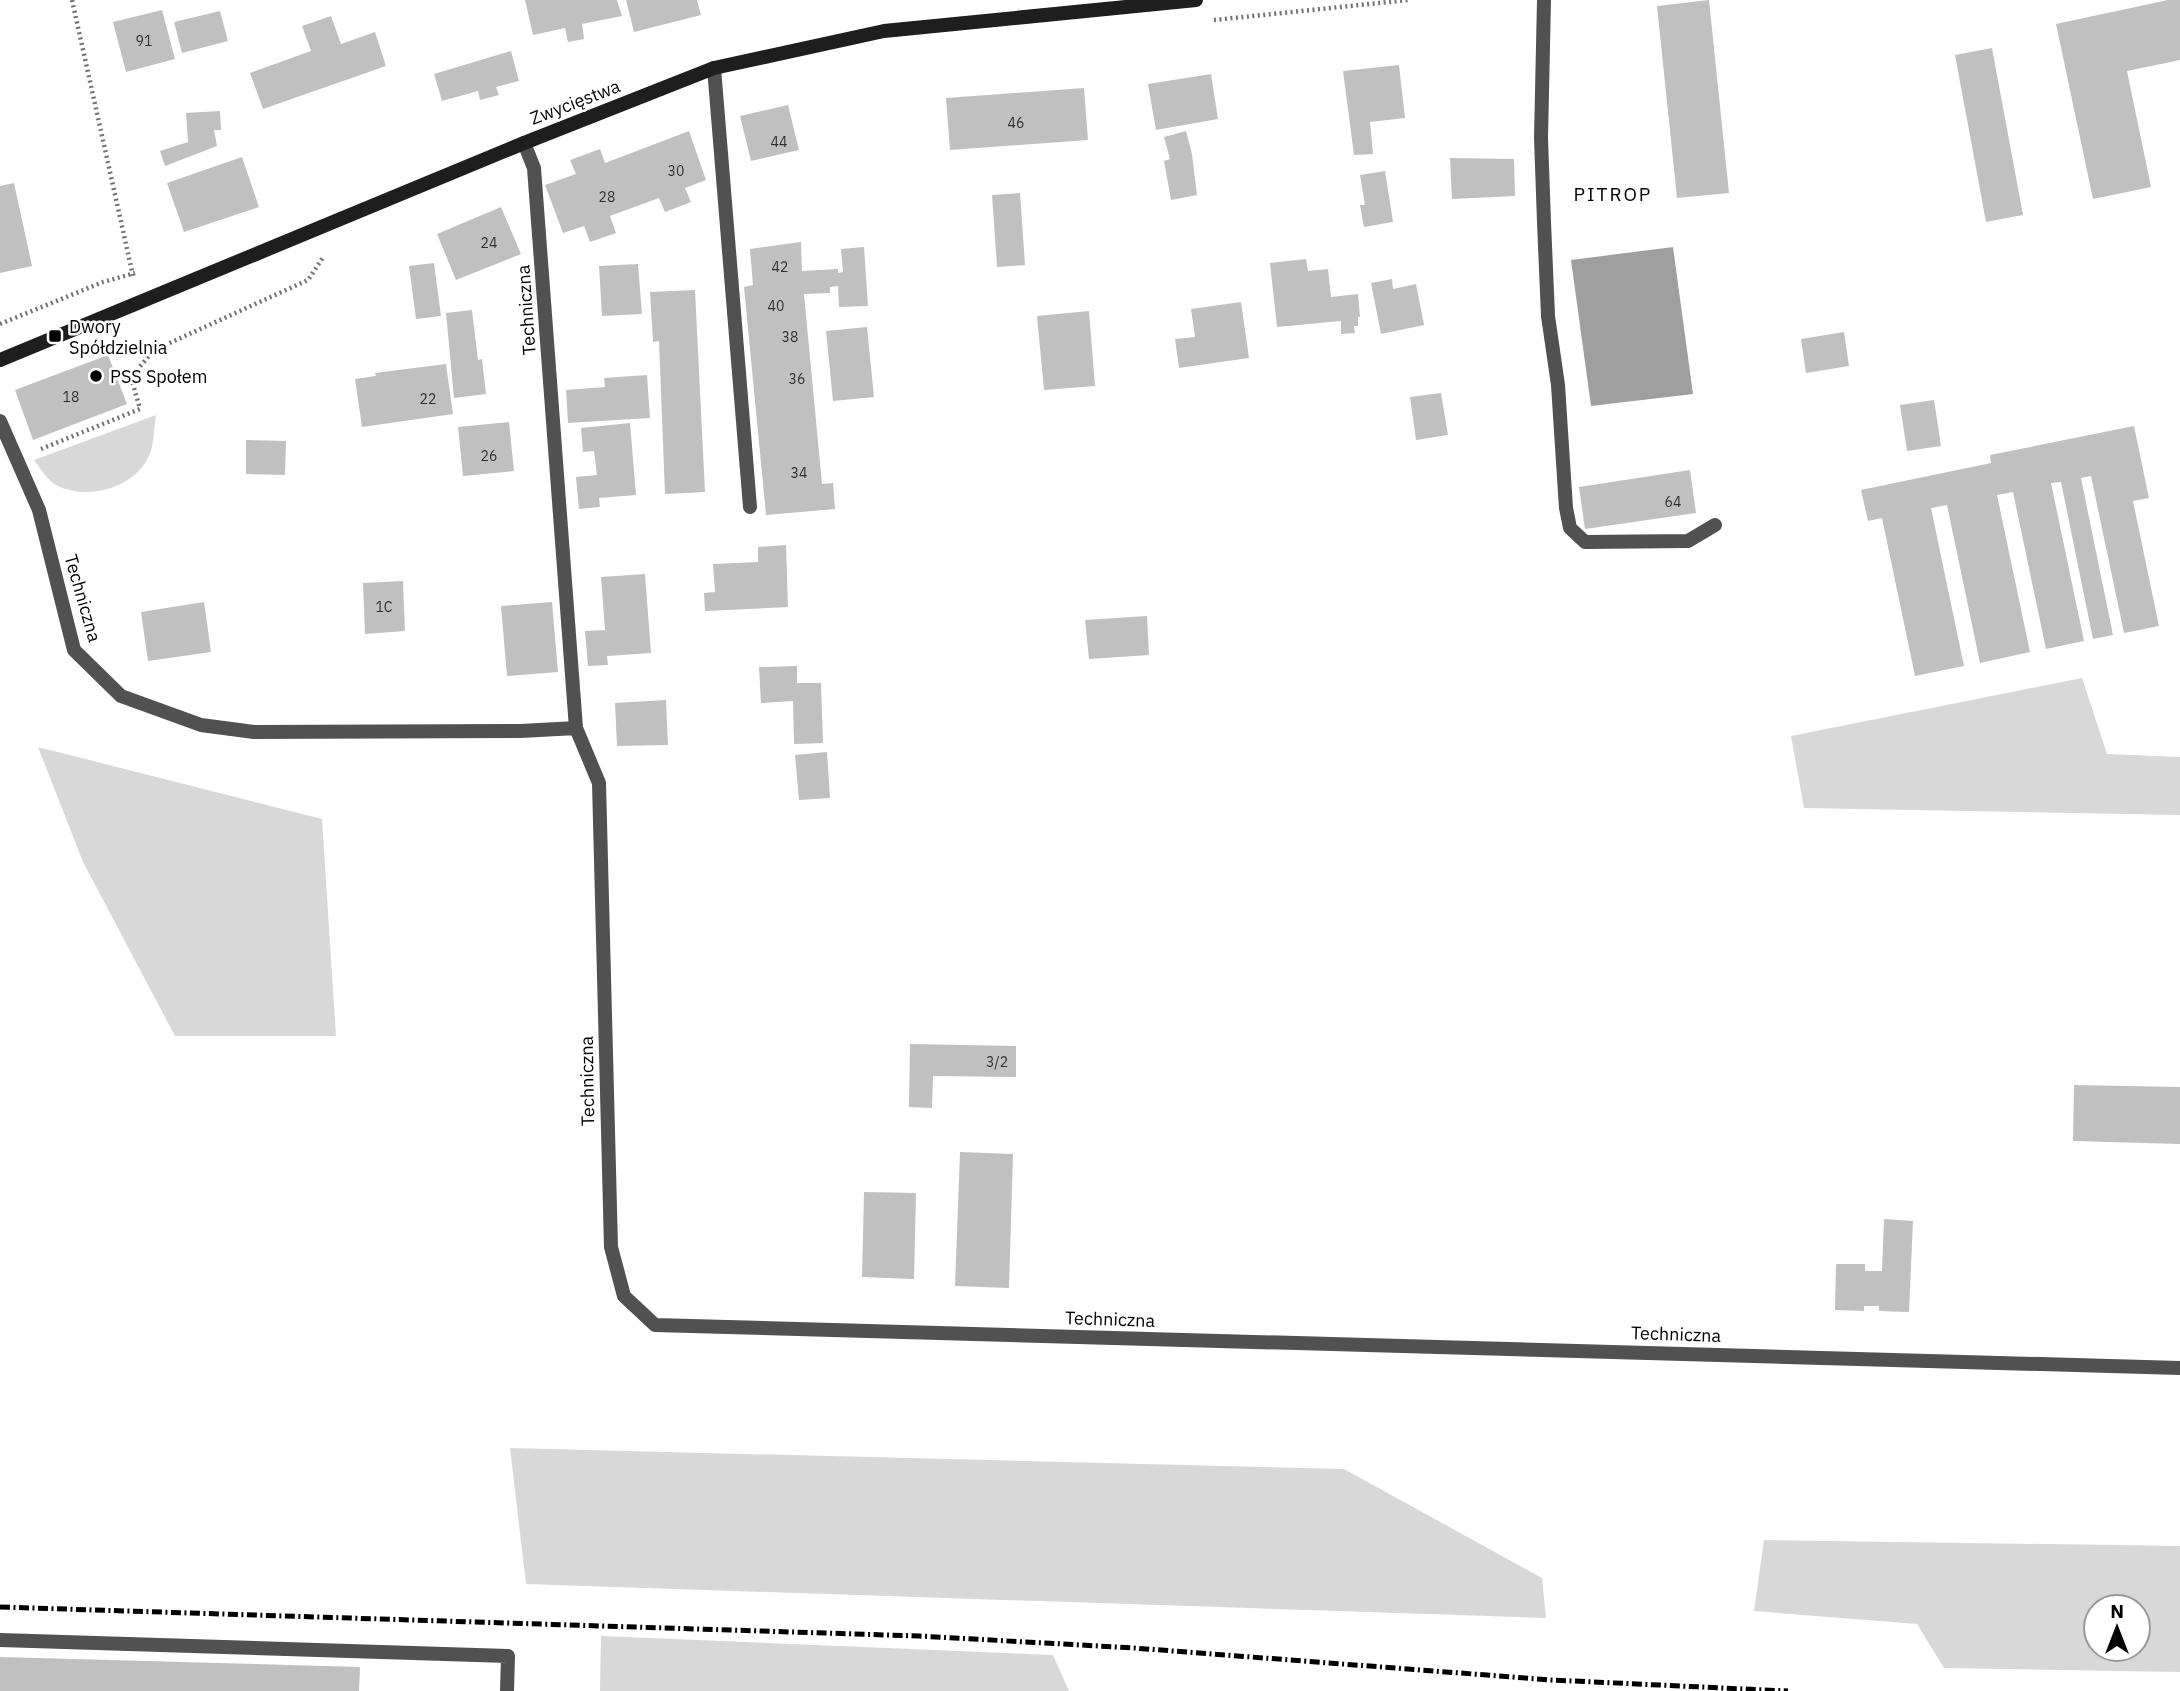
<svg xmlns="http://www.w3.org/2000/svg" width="2180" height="1691" font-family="'IBM Plex Sans',sans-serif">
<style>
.green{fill:#d8d8d8;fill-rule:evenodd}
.water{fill:#9f9f9f}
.building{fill:#c0c0c0}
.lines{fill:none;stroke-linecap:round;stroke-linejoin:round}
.path{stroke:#737373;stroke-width:4.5;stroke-dasharray:2 3.5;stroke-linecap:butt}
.lane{stroke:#515151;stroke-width:14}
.street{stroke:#515151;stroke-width:14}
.secondary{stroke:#1e1e1e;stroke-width:14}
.rail{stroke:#000;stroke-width:5;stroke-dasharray:10 3.5 2 3.5;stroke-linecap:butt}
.poi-dot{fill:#000;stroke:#fff;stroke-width:2.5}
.labels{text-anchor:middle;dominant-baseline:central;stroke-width:5;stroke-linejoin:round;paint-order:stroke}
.number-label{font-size:14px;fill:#303030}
.street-label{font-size:18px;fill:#000;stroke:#fff}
.poi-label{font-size:18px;fill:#000;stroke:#fff;text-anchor:start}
.neighbourhood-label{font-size:19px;letter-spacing:2px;fill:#000;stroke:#fff}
</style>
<rect width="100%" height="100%" fill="#fff"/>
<!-- green -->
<path class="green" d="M156 415C154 428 154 447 148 458 132 489 86 501 56 485 47 480 40 468 34 460Z
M2082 678 2107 754 2180 757V815L1804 808 1791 736Z
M38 747 322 819 336 1036H175L83 862Z
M510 1448 1344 1469 1542 1578 1546 1618 526 1584Z
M1764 1540 2180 1546V1672L1944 1668 1917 1624 1754 1611ZM2096 1607H2138V1649H2096Z
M601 1636 1053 1655 1069 1691H600Z"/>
<!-- water -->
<path class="water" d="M1673 247 1693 394 1591 406 1571 260Z"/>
<!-- building -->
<path class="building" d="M525 0H617L622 16 582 24 584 39 568 42 565 28 533 35Z
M626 0H697L701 15 634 32Z
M1709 0 1729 193 1677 198 1657 6Z
M2168 0H2180V60L2127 71 2151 187 2093 199 2056 24Z
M162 10 175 59 126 72 113 22Z
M220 11 228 41 182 53 174 22Z
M331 16 341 44 375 32 386 66 263 109 250 73 311 51 302 26Z
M1992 48 2023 215 1986 222 1955 55Z
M511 51 519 81 496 87 499 95 480 100 478 91 442 101 434 74Z
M1399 65 1405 118 1370 122 1373 154 1354 155 1343 71Z
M1211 74 1218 119 1156 130 1148 84Z
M1084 88 1088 140 950 150 946 98Z
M788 105 799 150 751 161 740 116Z
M220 111 221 130H214L217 146 165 166 160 151 188 142 186 113Z
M689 131 706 180 685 188 691 202 665 212 659 198 610 216 616 233 590 242 584 226 563 233 545 185 576 174 570 160 600 149 605 163Z
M1186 131 1192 154 1197 195 1171 200 1164 161 1170 159 1164 137Z
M242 157 259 207 184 232 167 183Z
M1450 158 1514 159 1515 196 1452 199Z
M1385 171 1393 222 1364 227 1360 205H1365L1360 175Z
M14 183 32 266 0 273V186Z
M1020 193 1025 265 997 267 992 195Z
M501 207 521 254 456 280 437 234Z
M801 242 802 271 838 269V273L843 272 841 249 864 247 868 306 839 307 838 286 830 287V293L804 294 822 484 833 483 835 509 766 515 744 287 753 285 750 249Z
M1306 259 1308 271 1328 269 1331 297 1358 294 1360 317H1358V326H1354L1355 333 1341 334V321L1277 327 1270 263Z
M434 263 441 316 416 319 409 266Z
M638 264 642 314 602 316 599 266Z
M1392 279 1393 289 1416 284 1424 325 1381 334 1371 283Z
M695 290 705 492 665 494 659 341 653 342 650 292Z
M1241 302 1249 358 1179 368 1175 339 1195 337 1191 309Z
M472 310 478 360 482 359 486 394 454 398 446 313Z
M1089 311 1095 386 1044 390 1037 316Z
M867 327 874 397 833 401 826 331Z
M1844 332 1849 366 1806 373 1801 339Z
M108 355 127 404 33 440 15 390Z
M446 364 453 414 362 427 355 379 376 376 375 373Z
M647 375 650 418 568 423 566 390 605 387 604 378Z
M1441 393 1448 435 1416 440 1410 397Z
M1934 400 1941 446 1907 451 1900 405Z
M509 422 514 471 463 476 458 427Z
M630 423 636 495 599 498 600 507 579 509 576 477 597 475 594 451 583 452 581 428Z
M2134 426 2149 498 2133 501 2159 626 2124 633 2091 476 2081 478 2113 635 2093 639 2061 482 2051 483 2084 641 2046 649 2013 492 1997 495 2030 652 1980 663 1947 505 1931 508 1964 666 1915 676 1882 518 1868 521 1861 490 1991 463 1990 455Z
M246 440 286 441 285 475 246 474Z
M1690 470 1696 513 1585 529 1579 487Z
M786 545 788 607 705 611 704 593 715 592 713 564 758 562V547Z
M645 574 651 653 607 656 608 665 588 666 585 631 605 630 601 577Z
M403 581 405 631 365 634 363 583Z
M204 602 211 652 148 661 141 612Z
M552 602 558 672 507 676 501 606Z
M1147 616 1149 655 1089 659 1085 620Z
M797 666V683H821L823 743 794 744 793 701 761 703 759 667Z
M666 700 668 745 617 746 615 703Z
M827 752 830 798 799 800 795 755Z
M910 1044 1016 1046V1077L933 1076 932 1108 909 1107Z
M2074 1085 2180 1087V1144L2073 1141Z
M960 1152 1013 1154 1009 1288 955 1286Z
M864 1192 916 1193 914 1279 862 1277Z
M1884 1219 1913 1221 1909 1312 1879 1311V1306H1864V1311L1835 1310 1836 1264H1865V1271H1882Z
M0 1657 360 1667 359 1691H0Z"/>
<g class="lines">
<!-- path -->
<path class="path" d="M72 0 133 276
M1214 20 1408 0
M0 324 103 282 135 273
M104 347 154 350
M41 449 140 409 131 377 154 350 308 280 324 256"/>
<!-- lane -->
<path class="lane" d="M1544 0 1541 138 1544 222 1548 316 1558 385 1566 508 1570 528 1585 542 1688 541 1715 525
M714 68 750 507
M0 1640 508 1656 507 1691"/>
<!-- street -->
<path class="street" d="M524 143 534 168 576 728
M0 421 39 510 74 650 121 696 201 725 254 732 521 731 576 728 599 783 611 1247 624 1296 655 1325 2180 1368"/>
<!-- secondary -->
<path class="secondary" d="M0 360 524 143 714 68 884 31 1196 0"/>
<!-- rail -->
<path class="rail" d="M0 1607 919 1636 1134 1648 1551 1680 1788 1691"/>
</g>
<!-- markers -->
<g class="poi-dot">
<rect x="48" y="329" width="14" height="14" rx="3.5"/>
<circle cx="96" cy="376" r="7"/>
</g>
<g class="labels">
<!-- number labels -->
<g class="number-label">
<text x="144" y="41">91</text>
<text x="1016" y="123">46</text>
<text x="779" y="142">44</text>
<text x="676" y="171">30</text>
<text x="607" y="197">28</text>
<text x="489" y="243">24</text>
<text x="780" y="267">42</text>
<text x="776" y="306">40</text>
<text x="790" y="337">38</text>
<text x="797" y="379">36</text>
<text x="71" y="397">18</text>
<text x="428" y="399">22</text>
<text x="489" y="456">26</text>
<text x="799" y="473">34</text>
<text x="1673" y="502">64</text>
<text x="384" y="607">1C</text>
<text x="997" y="1062">3/2</text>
</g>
<!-- street labels -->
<g class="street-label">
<text transform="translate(575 102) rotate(-21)">Zwycięstwa</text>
<text transform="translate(526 310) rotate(-94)">Techniczna</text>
<text transform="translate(83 598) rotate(74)">Techniczna</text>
<text transform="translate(587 1081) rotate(-91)">Techniczna</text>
<text transform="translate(1110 1319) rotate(2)">Techniczna</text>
<text transform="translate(1676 1334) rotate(2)">Techniczna</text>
</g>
<!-- poi labels -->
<g class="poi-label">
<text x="69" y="326">Dwory<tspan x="69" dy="21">Spółdzielnia</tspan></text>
<text x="110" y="376">PSS Społem</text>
</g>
<!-- neighbourhood labels -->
<g class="neighbourhood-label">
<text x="1613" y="194">PITROP</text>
</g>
</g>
<!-- north arrow -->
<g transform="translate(2117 1628)"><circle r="33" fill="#ffffff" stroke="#999999" stroke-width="2"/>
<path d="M0-5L12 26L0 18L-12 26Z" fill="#000000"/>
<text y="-10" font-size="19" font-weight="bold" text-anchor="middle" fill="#000000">N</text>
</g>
</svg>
